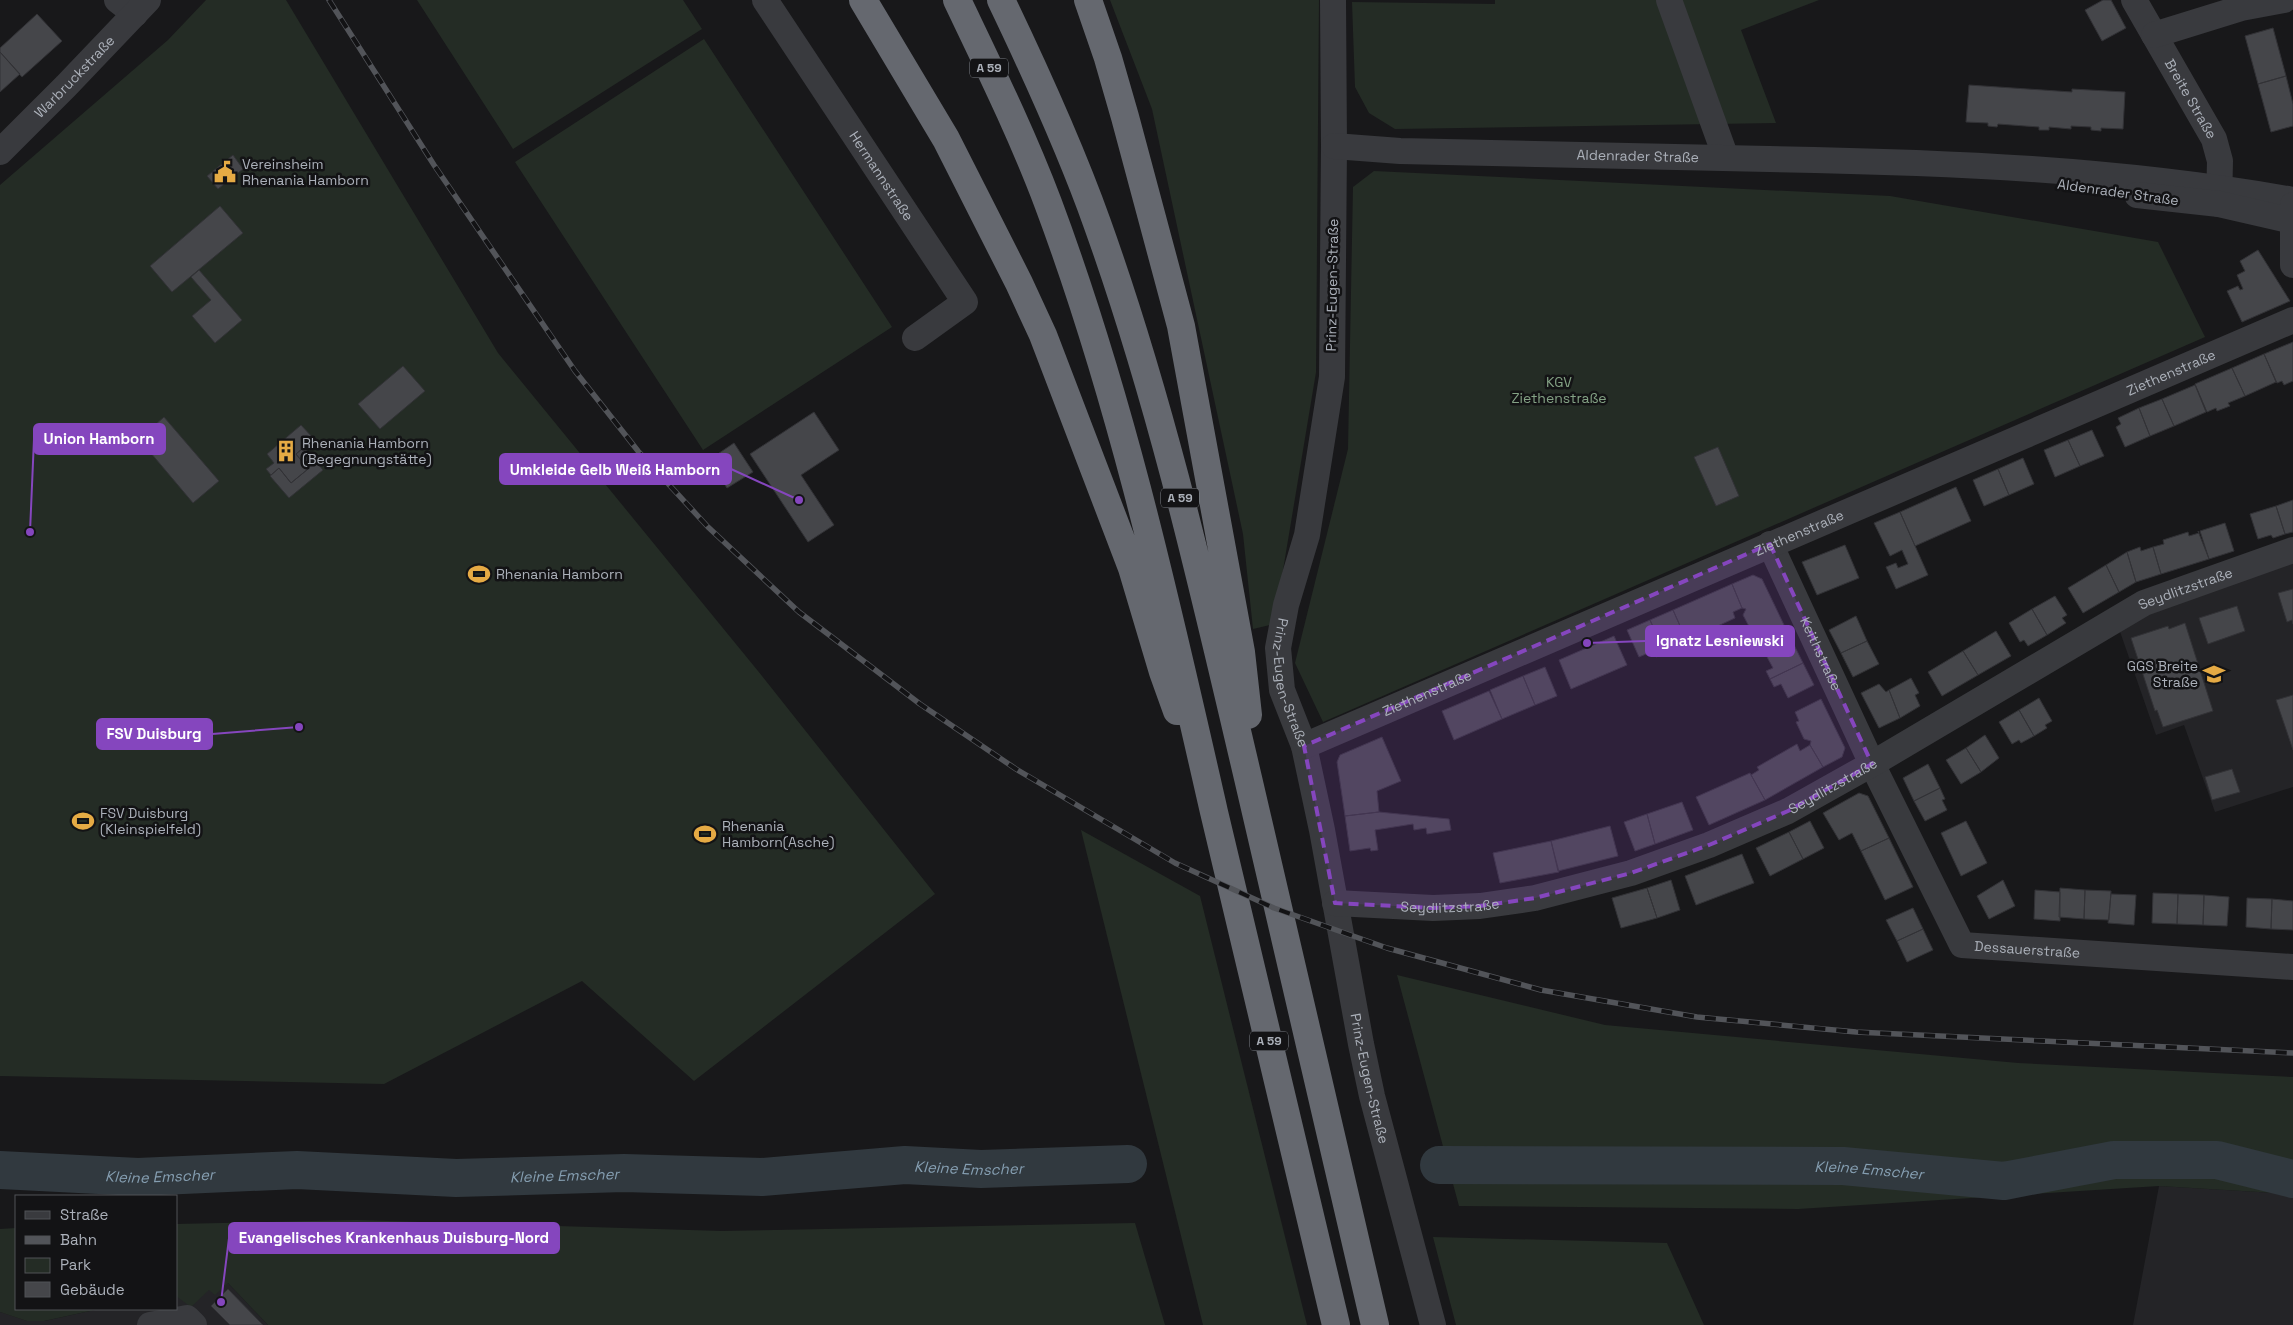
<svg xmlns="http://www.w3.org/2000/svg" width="2293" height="1325" font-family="'Space Grotesk',sans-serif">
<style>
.built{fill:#242427}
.green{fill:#242c25}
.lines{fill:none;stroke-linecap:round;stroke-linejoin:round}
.river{stroke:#31393f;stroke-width:38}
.building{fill:#45464a;stroke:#323236}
.minor{stroke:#393a3e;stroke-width:26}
.highway{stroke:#65686f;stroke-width:28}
.rail-casing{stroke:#525459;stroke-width:5.5}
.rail{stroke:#131315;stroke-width:4;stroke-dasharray:11;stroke-linecap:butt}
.marked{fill:#8546be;fill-opacity:0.2;stroke:#8546be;stroke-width:4;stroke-dasharray:10 6;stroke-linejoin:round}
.labels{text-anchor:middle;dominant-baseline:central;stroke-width:5;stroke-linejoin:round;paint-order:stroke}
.shield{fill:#131315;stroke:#7d8188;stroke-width:1}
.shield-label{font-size:12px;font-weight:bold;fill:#abb0b9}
.street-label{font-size:14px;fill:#abb0b9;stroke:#131315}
.poi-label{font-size:14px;fill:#abb0b9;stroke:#131315;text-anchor:start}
.park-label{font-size:14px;fill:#84a285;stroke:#131315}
.water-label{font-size:15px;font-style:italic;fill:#859eb1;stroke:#131315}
.leader{fill:none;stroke:#8546be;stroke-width:2}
.callout-dot{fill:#8546be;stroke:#131315;stroke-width:2}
.callout{fill:#8546be;stroke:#8546be;stroke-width:2}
.callout-label{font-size:15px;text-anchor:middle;font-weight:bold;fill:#fff}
</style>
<rect width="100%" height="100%" fill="#18181a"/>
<!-- built -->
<path class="built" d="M2293 560V787L2215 812 2184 725 2156 735 2117 623Z
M2159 1186 2293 1194V1325H2133Z
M228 1283 268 1325H0V1312L27 1321H44L99 1309H176V1296L209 1290Z"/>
<!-- green -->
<path class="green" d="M206 0H286L498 353 758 671 935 894 694 1081 582 981 384 1084 0 1076V185L168 40Z
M417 0H683L702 29 513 149Z
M1110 0H1319L1316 372 1274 624 1253 629 1243 534 1152 109Z
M1495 0H1819L1741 30 1776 123 1395 129 1369 113 1355 87 1352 2 1495 4Z
M704 39 892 327 703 450 515 162Z
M1374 171 1890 196 2158 242 2205 337 1323 722 1295 663 1348 449 1353 187Z
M1081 830 1200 896 1307 1325H1203Z
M1397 975 1605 1025 2018 1063 2293 1077V1194L2159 1186 1798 1209 1459 1206Z
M356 1220 722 1231 1135 1223 1165 1325H268L228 1283 215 1295 209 1290 191 1307 176 1296V1224Z
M16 1228V1309H99L44 1321H27L0 1312V1229Z
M1433 1237 1667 1243 1704 1325H1456Z"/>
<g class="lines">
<!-- river -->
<g class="river">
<path id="s1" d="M1439 1165 1843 1166 2004 1181 2114 1160H2217L2293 1179"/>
<path id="s2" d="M0 1170 138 1177 297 1170 456 1178 624 1173 762 1177 905 1165 981 1169 1128 1164"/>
</g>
</g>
<!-- building -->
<path class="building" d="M2103 0H2111L2126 28 2102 41 2085 10Z
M37 14 62 41 22 77 0 52V48Z
M2273 28 2286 76 2258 84 2245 36Z
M0 52 20 74 0 92Z
M2286 76 2293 104V126L2271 132 2258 84Z
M1969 85 2072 92V89L2125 92 2123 129 2101 128V131L2091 130V127L2071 126V129L2049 127V130H2039V127L1998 124 1997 127 1988 126V123L1966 122Z
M233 155 243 169 218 189 207 176Z
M220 206 243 233 172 292 150 266Z
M2258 250 2290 301 2242 322 2227 291 2238 286 2240 290 2243 289 2237 275 2245 271 2240 261Z
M199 270 242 320 215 343 192 316 211 300 191 277Z
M2293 342V381L2284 385 2282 381 2277 383 2264 354Z
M2264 354 2276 382 2245 396 2232 368Z
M403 366 425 391 380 429 358 404Z
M2232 368 2245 396 2228 403 2230 406 2217 411 2216 408 2207 412 2195 384Z
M2195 385 2206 412 2174 426 2162 399Z
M2162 399 2174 426 2150 436 2139 408Z
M2139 408 2150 436 2125 447 2116 427 2121 424 2118 418Z
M814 412 839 450 801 475 834 525 808 542 750 454Z
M164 417 219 481 193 503 139 439Z
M301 425 314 439 296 454 308 469 291 483 279 468 271 475 266 469 274 463 267 454Z
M2092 430 2104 456 2080 466 2068 440Z
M2068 440 2080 466 2055 477 2044 450Z
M734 443 753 472 727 488 709 460Z
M304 447 323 470 289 498 270 476 279 468 291 483 308 469 296 454Z
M1718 447 1739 496 1716 506 1694 457Z
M2023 458 2034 484 2009 495 1998 469Z
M1998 469 2009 495 1984 506 1973 480Z
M1956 487 1971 521 1915 546 1900 512Z
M2293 500V532L2285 534 2276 506Z
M2276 506 2285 534 2273 538 2271 535 2258 539 2250 514Z
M1900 512 1928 575 1896 589 1886 567 1896 563 1898 568 1908 564 1902 550 1890 556 1874 523Z
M2225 523 2234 551 2209 559 2200 531Z
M2198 531 2209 559 2161 574 2153 547 2164 544 2163 540 2188 532 2189 536 2199 533Z
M1845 545 1859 578 1817 595 1802 562Z
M2140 547 2141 551 2153 547 2161 574 2136 582 2127 552Z
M2127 552 2136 582 2119 592 2106 565Z
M2106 565 2119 592 2083 613 2068 588Z
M1753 575 1762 579 1785 627 1759 640 1754 631 1752 632 1743 615 1746 609 1742 608 1732 584Z
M1732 584 1742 608 1733 612 1735 618 1694 637 1692 634 1685 637 1673 610Z
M2293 589V624L2292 620 2287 622 2278 593Z
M2055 596 2067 615 2062 618 2066 623 2047 635 2032 609Z
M2237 606 2245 631 2208 644 2199 618Z
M2032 609 2047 635 2028 646 2024 640 2020 642 2009 623Z
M1673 610 1685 637 1674 642 1677 648 1665 653 1650 620Z
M1856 616 1867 641 1841 653 1829 630Z
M1650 620 1665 653 1656 657 1653 651 1639 657 1627 630Z
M2185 623 2213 711 2163 727 2157 710 2155 711 2131 638 2168 626 2169 629Z
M1996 631 2011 656 1978 675 1963 651Z
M1614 636 1627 665 1571 689 1559 660Z
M1792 641 1803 663 1770 679 1766 671 1773 668 1766 655Z
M1867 641 1879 664 1853 677 1841 653Z
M1963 651 1978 675 1942 696 1928 672Z
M1803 663 1814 685 1788 698 1781 684 1774 687 1770 679Z
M1545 667 1557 696 1535 705 1523 676Z
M1523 676 1535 705 1502 719 1490 690Z
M1911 678 1919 693 1915 695 1920 706 1900 718 1889 690Z
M1879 684 1886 692 1889 690 1900 718 1879 728 1861 693Z
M1489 691 1502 719 1454 740 1442 711Z
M2293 695V750L2276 700Z
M2039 698 2052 721 2045 725 2047 728 2034 736 2019 710Z
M1821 699 1845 748 1842 757 1823 767 1810 745 1811 741 1804 739 1796 722 1799 721 1795 712Z
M2019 710 2034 736 2021 743 2019 740 2012 744 1999 722Z
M1985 735 1999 758 1981 772 1966 748Z
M1382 737 1401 781 1377 791 1379 812 1345 816 1337 762 1340 755Z
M1797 744 1800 751 1810 745 1823 767 1765 800 1751 775 1759 770 1757 767Z
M1966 748 1981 772 1961 784 1946 760Z
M1928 764 1940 788 1914 801 1903 778Z
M2232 769 2240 792 2212 800 2205 777Z
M1750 773 1765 800 1709 825 1696 797Z
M1940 788 1945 799 1942 800 1947 810 1925 821 1914 801Z
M1859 793 1868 796 1889 838 1861 851 1852 833 1839 840 1823 813Z
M1682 802 1693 830 1655 844 1647 814Z
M1379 812 1449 819 1451 830 1427 834 1426 828 1414 830 1413 824 1375 830 1378 850 1371 851 1370 848 1350 851 1345 816Z
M1647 814 1655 844 1635 851 1624 822Z
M1810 821 1824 848 1803 859 1789 832Z
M1966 821 1987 863 1961 876 1941 833Z
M1610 826 1618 856 1558 871 1551 841Z
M1789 832 1803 859 1770 876 1756 848Z
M1889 838 1913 887 1885 900 1861 851Z
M1551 841 1559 872 1500 883 1493 853Z
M1742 854 1754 883 1696 905 1685 876Z
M1671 880 1680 910 1657 918 1647 888Z
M2003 880 2015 906 1989 919 1977 896Z
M1647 888 1657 918 1621 928 1612 898Z
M2060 888 2085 890 2084 919 2059 917Z
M2035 890 2060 892V921L2034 919Z
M2085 890 2111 891 2109 920 2084 919Z
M2153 893 2178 894 2177 924 2152 923Z
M2111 894 2136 895 2134 925 2108 923Z
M2178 894 2204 895 2203 925 2177 924Z
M2204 895 2229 897 2227 926 2203 925Z
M2247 898 2272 899 2271 929 2246 927Z
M2272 899 2293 901V930L2271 929Z
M1913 908 1923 929 1897 941 1886 920Z
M1923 929 1933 950 1907 962 1897 941Z
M228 1289 263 1325H230L211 1306Z"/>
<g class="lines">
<!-- minor -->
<g class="minor">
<path d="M117 0 135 14"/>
<path id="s3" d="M765 0 965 302 915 338"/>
<path id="s4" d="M1333 0 1334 146 1332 377 1307 535 1286 605 1278 648 1282 690 1304 746 1322 830 1361 1044 1372 1096 1433 1325"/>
<path d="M1669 0 1726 158"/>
<path id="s5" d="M2134 0 2214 139 2220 161 2219 204"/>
<path d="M2154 35 2241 8 2284 0"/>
<path id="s6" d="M1334 146 1400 151C1523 153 1646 156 1769 159 1945 162 2119 169 2293 200"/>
<path id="s7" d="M0 152 66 86 148 0"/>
<path d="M2137 195 2219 204 2293 221"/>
<path d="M2293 205V265"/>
<path id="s8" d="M1770 544 1872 764 1962 945 2293 967"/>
<path id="s9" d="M1304 746 2293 320"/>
<path id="s10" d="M1335 903 1433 908 1480 906 1535 898 1631 873 1709 845 1788 811 1872 764 2144 603 2293 550"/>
<path d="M150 1325 187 1318 194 1325"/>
</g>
<!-- highway -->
<path class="highway" d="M863 0 946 139 1019 283 1043 335 1132 568 1163 672 1177 711
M957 0C989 67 1022 134 1048 203 1122 401 1167 606 1214 812 1254 983 1295 1154 1336 1325
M1001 0C1036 73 1070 147 1097 223 1162 404 1204 591 1248 778 1290 960 1333 1143 1375 1325
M1088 0 1108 58 1125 117 1181 326 1241 652 1248 715"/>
<!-- rail casing -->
<g class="rail-casing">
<path id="rail" d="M329 0 434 165 575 371 638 451 708 527 799 612 920 704 1016 769 1175 863 1274 908 1387 948 1541 990 1697 1017 1856 1032 2293 1053"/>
</g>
<!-- rail -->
<use href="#rail" class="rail"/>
</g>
<!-- marked area -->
<path class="marked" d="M1770 544 1872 764 1788 811 1709 845 1631 873 1535 898 1480 906 1433 908 1335 903 1304 746Z"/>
<!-- icons -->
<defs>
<g id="civic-bare" transform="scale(1.725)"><path d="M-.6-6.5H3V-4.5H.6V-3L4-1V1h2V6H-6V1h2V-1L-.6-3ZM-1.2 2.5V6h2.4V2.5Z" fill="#e5aa44" stroke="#131315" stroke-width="2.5" paint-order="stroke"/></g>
<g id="building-bare" transform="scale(1.725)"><path d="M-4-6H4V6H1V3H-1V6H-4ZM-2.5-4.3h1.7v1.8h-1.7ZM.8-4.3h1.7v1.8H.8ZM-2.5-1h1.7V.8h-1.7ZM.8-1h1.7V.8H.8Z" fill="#e5aa44" stroke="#131315" stroke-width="2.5" paint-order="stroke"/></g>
<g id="stadium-bare" transform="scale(1.725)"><path d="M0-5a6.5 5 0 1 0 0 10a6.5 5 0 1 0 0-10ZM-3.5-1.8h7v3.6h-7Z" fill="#e5aa44" stroke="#131315" stroke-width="2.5" paint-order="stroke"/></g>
<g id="school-bare" transform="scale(1.725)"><path d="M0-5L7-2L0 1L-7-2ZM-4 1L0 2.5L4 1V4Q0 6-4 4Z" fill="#e5aa44" stroke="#131315" stroke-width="2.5" paint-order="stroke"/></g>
</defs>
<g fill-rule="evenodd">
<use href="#civic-bare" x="225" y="172"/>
<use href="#building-bare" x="286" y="451"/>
<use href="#stadium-bare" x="479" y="574"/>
<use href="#school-bare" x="2214" y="674"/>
<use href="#stadium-bare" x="83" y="821"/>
<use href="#stadium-bare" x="705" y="834"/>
</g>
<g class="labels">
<!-- shield labels -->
<g class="shield">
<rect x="970" y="58.5" width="38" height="19" rx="4"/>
<rect x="1161" y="488.5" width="38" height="19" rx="4"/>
<rect x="1250" y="1031.5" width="38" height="19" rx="4"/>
</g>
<g class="shield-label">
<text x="989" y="68">A 59</text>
<text x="1180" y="498">A 59</text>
<text x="1269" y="1041">A 59</text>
</g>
<!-- street labels -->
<g class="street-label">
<text stroke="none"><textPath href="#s7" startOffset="106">Warbruckstraße</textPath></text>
<text stroke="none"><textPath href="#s5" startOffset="114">Breite Straße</textPath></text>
<text stroke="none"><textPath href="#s6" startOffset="304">Aldenrader Straße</textPath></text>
<text stroke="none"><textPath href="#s3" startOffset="211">Hermannstraße</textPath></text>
<text transform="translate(2118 192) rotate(8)">Aldenrader Straße</text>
<text transform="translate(1332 285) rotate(-89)">Prinz-Eugen-Straße</text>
<text stroke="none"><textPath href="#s9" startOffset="944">Ziethenstraße</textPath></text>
<text stroke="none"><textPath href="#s9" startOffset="539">Ziethenstraße</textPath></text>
<text stroke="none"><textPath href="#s10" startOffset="925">Seydlitzstraße</textPath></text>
<text stroke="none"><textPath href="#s8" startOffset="121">Keithstraße</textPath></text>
<text stroke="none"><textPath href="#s4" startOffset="690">Prinz-Eugen-Straße</textPath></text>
<text stroke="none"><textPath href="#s9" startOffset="134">Ziethenstraße</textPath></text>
<text stroke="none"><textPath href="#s10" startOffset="520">Seydlitzstraße</textPath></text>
<text stroke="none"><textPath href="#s10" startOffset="115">Seydlitzstraße</textPath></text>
<text stroke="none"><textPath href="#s8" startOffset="510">Dessauerstraße</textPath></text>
<text stroke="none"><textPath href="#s4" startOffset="1095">Prinz-Eugen-Straße</textPath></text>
</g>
<!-- poi labels -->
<g class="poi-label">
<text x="242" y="164">Vereinsheim<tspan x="242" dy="16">Rhenania Hamborn</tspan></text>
<text x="302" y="443">Rhenania Hamborn<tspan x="302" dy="16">(Begegnungstätte)</tspan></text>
<text x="496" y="574">Rhenania Hamborn</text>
<text x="2198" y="666" text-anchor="end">GGS Breite<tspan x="2198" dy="16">Straße</tspan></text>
<text x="100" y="813">FSV Duisburg<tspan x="100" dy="16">(Kleinspielfeld)</tspan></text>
<text x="722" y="826">Rhenania<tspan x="722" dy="16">Hamborn(Asche)</tspan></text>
</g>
<!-- park labels -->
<g class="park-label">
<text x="1559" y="382">KGV<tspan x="1559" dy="16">Ziethenstraße</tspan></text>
</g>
<!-- water labels -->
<g class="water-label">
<text stroke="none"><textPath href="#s2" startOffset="970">Kleine Emscher</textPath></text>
<text stroke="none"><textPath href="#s1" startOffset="430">Kleine Emscher</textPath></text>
<text stroke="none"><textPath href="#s2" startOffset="160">Kleine Emscher</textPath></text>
<text stroke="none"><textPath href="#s2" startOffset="565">Kleine Emscher</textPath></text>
</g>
</g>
<!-- callouts -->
<path class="leader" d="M30 532L34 439M799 500L731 469M1587 643L1646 641M299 727L212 734M221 1302L229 1238"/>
<g class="callout-dot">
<circle cx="30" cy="532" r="5"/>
<circle cx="799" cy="500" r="5"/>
<circle cx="1587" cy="643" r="5"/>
<circle cx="299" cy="727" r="5"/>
<circle cx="221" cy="1302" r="5"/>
</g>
<g class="callout">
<rect x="34" y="424" width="131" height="30" rx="5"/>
<rect x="500" y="454" width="231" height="30" rx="5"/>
<rect x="1646" y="626" width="148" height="30" rx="5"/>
<rect x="97" y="719" width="115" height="30" rx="5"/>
<rect x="229" y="1223" width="330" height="30" rx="5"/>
</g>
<g class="callout-label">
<text x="99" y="444">Union Hamborn</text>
<text x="615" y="475">Umkleide Gelb Weiß Hamborn</text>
<text x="1720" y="646">Ignatz Lesniewski</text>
<text x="154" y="739">FSV Duisburg</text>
<text x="394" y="1243">Evangelisches Krankenhaus Duisburg-Nord</text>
</g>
<!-- legend -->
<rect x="15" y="1195" width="162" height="115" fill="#131315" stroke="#505257"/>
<rect x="25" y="1211" width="25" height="8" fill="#393a3e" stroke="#505257"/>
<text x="60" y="1220" font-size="15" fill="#abb0b9">Straße</text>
<rect x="25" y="1236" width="25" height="8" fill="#525459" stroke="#505257"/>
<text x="60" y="1245" font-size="15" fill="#abb0b9">Bahn</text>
<rect x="25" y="1258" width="25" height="15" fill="#242c25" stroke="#505257"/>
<text x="60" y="1270" font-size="15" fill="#abb0b9">Park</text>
<rect x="25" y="1282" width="25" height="15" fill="#45464a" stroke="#505257"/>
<text x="60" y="1295" font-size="15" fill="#abb0b9">Gebäude</text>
</svg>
